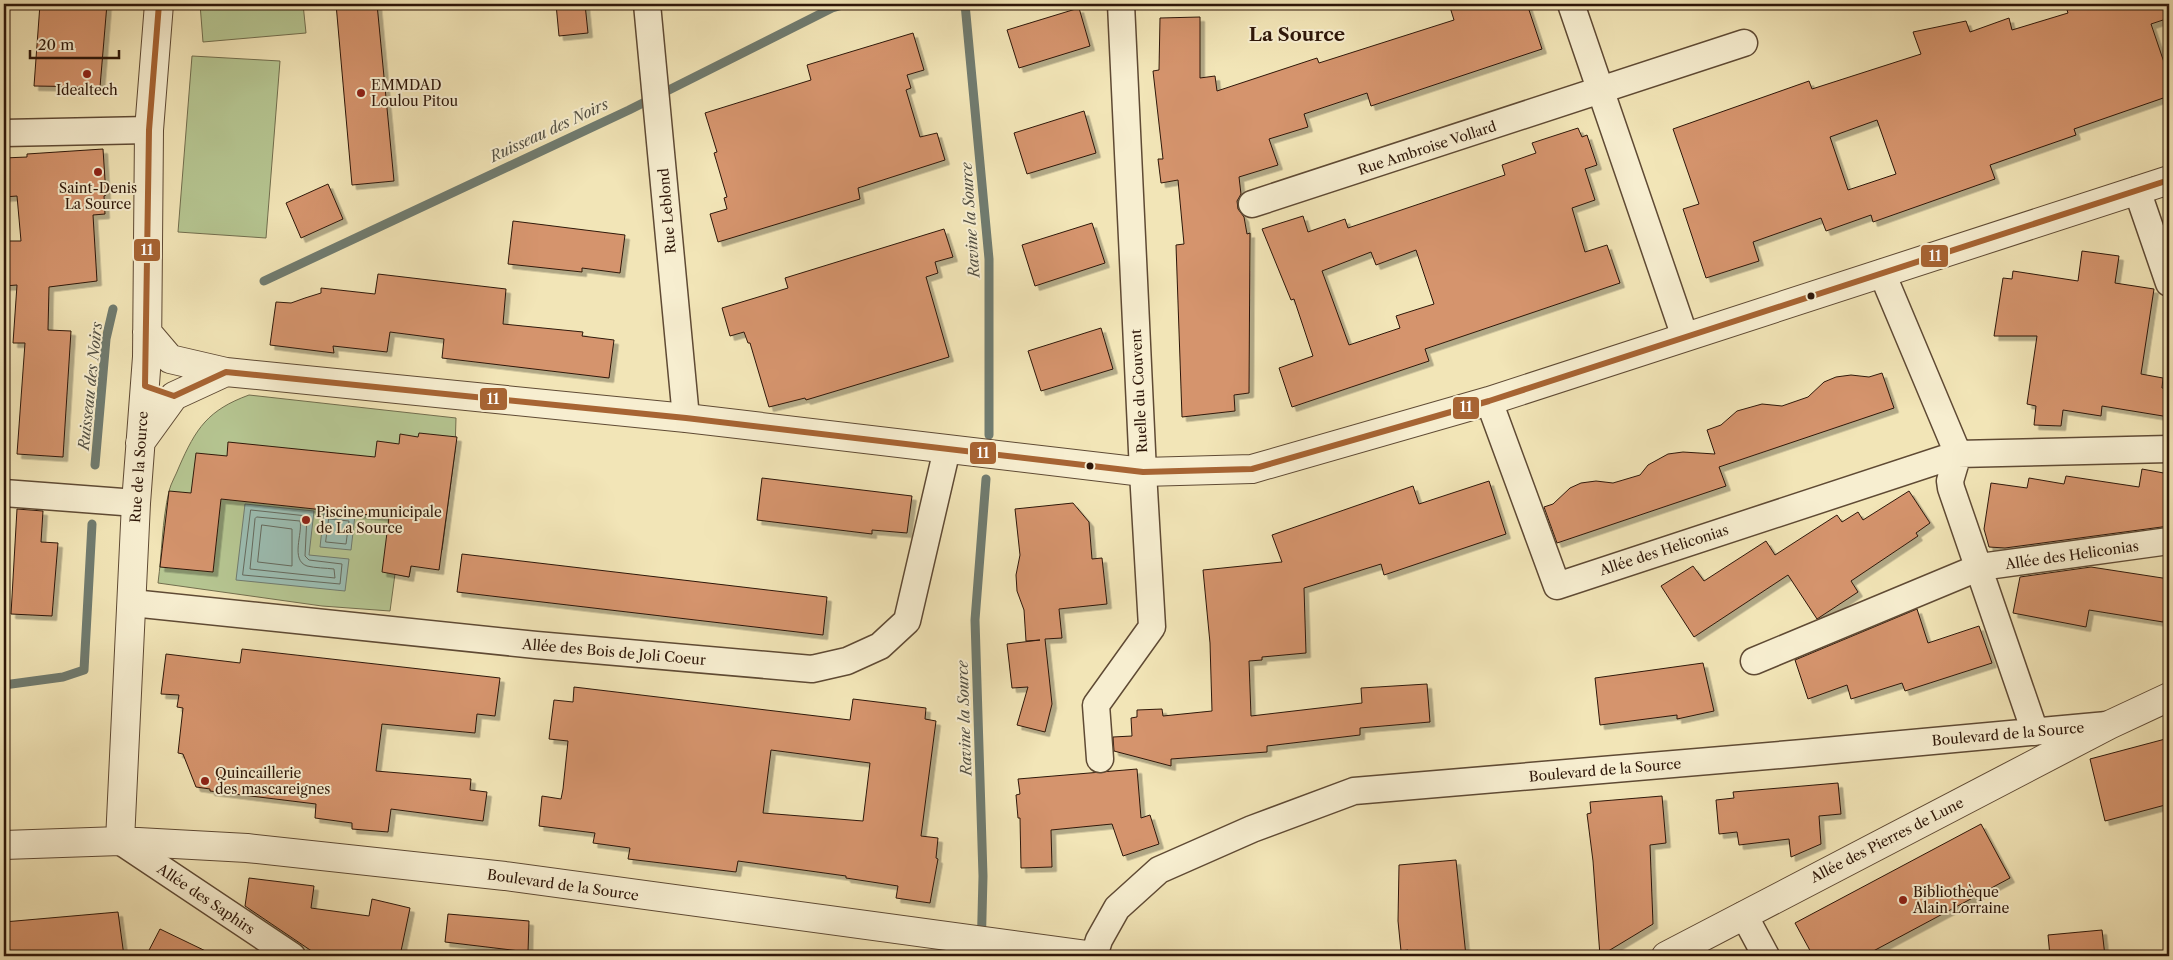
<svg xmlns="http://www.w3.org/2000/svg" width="2173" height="960" font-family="'Libre Caslon Text',serif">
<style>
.green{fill:#b6c692;stroke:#726e4e}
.water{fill:#9cbeb3;stroke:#707b6f}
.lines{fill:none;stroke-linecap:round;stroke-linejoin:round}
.shore{stroke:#656a5e;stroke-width:1}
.stream{stroke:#707b6f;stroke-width:9}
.building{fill:#d5946d;stroke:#2e1709;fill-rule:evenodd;filter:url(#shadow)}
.minor-casing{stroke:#5f4a34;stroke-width:29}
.tertiary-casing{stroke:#5f4a34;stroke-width:30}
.minor{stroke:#f7eed0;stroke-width:26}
.tertiary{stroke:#f7eed0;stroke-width:28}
.bus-1-casing{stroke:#f7eed0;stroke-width:10}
.bus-1{stroke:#a76433;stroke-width:6}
.poi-dot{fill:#8f2418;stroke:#f7eed0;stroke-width:2}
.bus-dot{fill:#2e1709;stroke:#f7eed0;stroke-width:2}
.labels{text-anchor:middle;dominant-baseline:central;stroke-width:4;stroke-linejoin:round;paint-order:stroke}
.poi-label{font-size:14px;fill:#2e1709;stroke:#f7eed0;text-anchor:start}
.street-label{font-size:14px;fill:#2e1709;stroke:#f7eed0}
.water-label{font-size:15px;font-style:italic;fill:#545144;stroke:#f7eed0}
.district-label{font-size:19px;font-weight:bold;fill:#2e1709;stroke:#f7eed0}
.line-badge{stroke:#f7eed0;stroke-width:2}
.badge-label{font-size:14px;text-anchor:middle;font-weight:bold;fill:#fff}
</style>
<defs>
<filter id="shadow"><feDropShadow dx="4.5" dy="4.5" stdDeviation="0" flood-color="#0004"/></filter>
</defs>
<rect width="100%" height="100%" fill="#f2e5b7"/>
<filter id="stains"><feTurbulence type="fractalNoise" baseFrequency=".004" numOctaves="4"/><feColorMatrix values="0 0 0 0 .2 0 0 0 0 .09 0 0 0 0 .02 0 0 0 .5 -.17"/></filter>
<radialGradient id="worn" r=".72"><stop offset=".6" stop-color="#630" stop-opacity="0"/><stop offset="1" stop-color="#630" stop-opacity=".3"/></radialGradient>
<!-- green -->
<path class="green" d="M200 4H303L306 33 203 42Z
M192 56 280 61 266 238 178 232Z
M249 395 456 418 455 451 442 550 431 549 411 566 409 577 395 574 390 611 322 606 158 583C162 553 162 521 169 491 171 483 176 475 179 467 196 428 208 410 249 395Z"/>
<!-- water -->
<path class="water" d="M245 504 314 511 309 555 349 559 345 591 236 580Z
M324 512 355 515 351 550 320 547Z"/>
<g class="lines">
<!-- shore -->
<path class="shore" d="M251 510 307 516 305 556 309 560 342 564 340 584 243 575Z
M257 517 300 521C303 533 290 560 307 566 315 568 326 568 334 569L335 578 250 569 255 519Z
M329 519 349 521 346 544 326 542Z
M262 525 292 529V566L258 562Z"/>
<!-- stream -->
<path class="stream" d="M965 4 989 259V435
M264 281 629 110 832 8 846 4
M95 465 106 339 113 309
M4 685 63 677 84 670 92 524
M981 956 983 876 975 620 986 479"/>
</g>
<!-- building -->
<path class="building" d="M40 4H107L100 87 34 86Z
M336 4H377L394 181 352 185Z
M556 4H585L588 33 559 36Z
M1449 4H1527L1542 49 1371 106 1367 93 1304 114 1308 127 1269 139 1278 165 1239 177 1241 194 1237 201 1238 209 1244 217 1247 234 1250 233 1249 393 1234 395 1235 411 1182 417 1176 245 1184 244 1178 180 1161 183 1158 159H1163L1153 71 1159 70 1160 18 1200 17V78L1215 76 1217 91 1317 58 1319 63 1454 20Z
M2065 4H2169V18L2151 24 2169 77V96L2074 129 2076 135 1990 165 1995 179 1873 222 1871 215 1826 231 1821 218 1753 242 1759 261 1706 278 1683 209 1699 204 1673 129 1809 81 1812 89 1921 54 1913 32 1966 21 1970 32 2009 18 2012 30 2068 13ZM1877 120 1896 174 1848 190 1830 137Z
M1079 8 1090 46 1019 68 1007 30Z
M913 33 924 70 907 75 911 88 906 90 920 137 937 133 945 160 858 188 860 199 718 242 710 214 727 209 724 198 727 197 714 153 717 152 705 113 811 80 807 65Z
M1084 111 1096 153 1027 174 1014 133Z
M1578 128 1582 137 1587 135 1597 165 1585 169 1595 200 1572 208 1585 252 1607 245 1620 283 1425 349 1429 361 1292 407 1279 368 1313 356 1294 299 1291 300 1262 229 1303 216 1308 232 1345 219 1348 228 1505 175 1502 165 1536 153 1532 143ZM1416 250 1434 304 1396 316 1400 328 1349 345 1322 271 1371 252 1376 265Z
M103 149 106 195 104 196 105 214 93 215 97 281 49 287 48 330 71 331 63 457 17 454 25 343H13L17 285 4 286V241H21L17 196 4 197V158L27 157V154Z
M328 184 343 219 301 238 286 203Z
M513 221 625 235 620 273 582 268V272L508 264Z
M1092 223 1105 263 1035 286 1022 245Z
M944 229 953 257 935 262 938 273 926 277 949 357 806 400 805 398 769 407 750 343H748L744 332 730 336 722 308 788 288 785 278Z
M2082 251 2119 256 2115 283 2154 289 2141 374 2163 378 2162 388 2169 389V417L2102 406 2101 416 2063 410 2061 426 2034 425 2036 406 2027 404 2037 336H1994L2003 278 2012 279 2013 271 2078 281Z
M378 274 506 289 503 324 583 332 582 336 614 340 609 378 442 358 444 339 390 332 387 352 333 346 334 353 270 345 276 302 291 303 305 298 321 293V288L375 294Z
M1101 328 1113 369 1041 391 1028 351Z
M1882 373 1894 408 1719 467 1726 486 1557 543 1544 507 1553 504 1570 488 1581 483 1596 481 1613 483 1640 475 1648 465 1668 454 1683 452 1715 454 1707 430 1721 425 1737 411 1762 404 1782 406 1808 397 1824 382 1836 377 1851 375 1869 377Z
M419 433 457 437 439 570 411 566 409 577 382 572 389 517 221 499 213 572 160 567 169 491 191 493 196 453 227 456 228 442 375 457 377 441 399 444 400 434 418 437Z
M2142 469 2169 474V526L2005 548 1989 547 1984 529 1991 483 2027 488 2029 478 2064 484 2066 476 2139 487Z
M762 478 912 496 907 533 872 530V534L757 520Z
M1489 481 1506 534 1384 575 1381 564 1304 588 1306 653 1262 657V660L1249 661 1251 716 1362 703 1361 688 1427 684 1430 722 1360 728V735L1267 746V752L1171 759V766L1114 751 1113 737 1132 736 1131 718 1137 717V710L1162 709 1163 716 1212 711 1210 643 1203 570 1282 562 1272 535 1413 486 1419 504Z
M1909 491 1930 523 1916 533 1918 536 1851 581 1858 592 1817 619 1788 575 1694 637 1661 586 1693 566 1704 581 1766 541 1775 555 1837 515 1842 522 1858 512 1863 520Z
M1073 503 1089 522 1092 559 1102 558 1107 604 1059 609 1062 638 1045 639 1052 704 1045 732 1017 725 1028 687 1012 688 1007 644 1040 640 1026 641 1024 610 1017 591 1016 575 1020 555 1015 509Z
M17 509 43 511 41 542 58 543 52 616 11 614Z
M462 554 827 597 823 635 457 592Z
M2091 567 2169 579V596L2163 622 2089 610 2086 627 2013 613 2020 577Z
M1917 609 1928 643 1979 626 1992 663 1905 691 1902 683 1851 699 1847 685 1808 699 1795 660Z
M242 649 500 678 495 716 477 714 475 733 382 724 376 771 471 779 470 790 487 792 483 821 391 809 388 832 352 829V823L315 818 316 804 210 791V789L196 787 183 754 178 753 183 708 177 707 179 695 161 694 166 654 240 663Z
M1703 663 1714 711 1677 719V715L1600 725 1595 678Z
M574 687 850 720 853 699 926 708 925 719 936 721 921 836 938 838 936 858 938 859 930 903 896 898 898 886 846 878V876L738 861 736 872 628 859 630 848 593 843 595 833 539 826 542 796 561 799 563 789 568 741 549 739 554 700 573 702ZM771 750 870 763 863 821 763 813Z
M2169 738V804L2105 821 2090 759Z
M1137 769 1141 818 1150 815 1159 844 1123 856 1112 824 1051 830 1052 867 1021 868 1020 818H1018L1016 795 1020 794 1018 779Z
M1838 783 1841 814 1819 816 1821 844 1791 857 1789 839 1739 845 1737 832 1719 834 1716 800 1734 798 1733 792Z
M1662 796 1666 843 1650 845 1653 924 1600 956 1593 861 1587 814 1591 813 1590 802Z
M1981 824 2010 878 1864 956H1813L1795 923Z
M1456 860 1466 956H1409L1408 950 1401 951 1398 921 1399 865Z
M249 878 314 886 311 908 369 916 372 899 410 908 400 956H319L245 906Z
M118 912 124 956H94V953L4 956V922Z
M448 914 529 921 528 952 445 942Z
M160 929 216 956H146Z
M2102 930 2105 956H2050L2048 935Z"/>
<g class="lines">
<!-- minor casing -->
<g class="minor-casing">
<path id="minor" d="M647 4 686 418
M1571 4 1685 337
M4 133 149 130
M2137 190 2169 283
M1252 204 1744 43
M1882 273 1958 454 1950 481 1951 488 2035 732
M1489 401 1557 586 1958 454 2169 449
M4 493 136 503
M132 603 536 645 812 669 847 661 880 646 907 621 947 449
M1754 661 1980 567 2169 541
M1100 759 1096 705 1152 627 1143 472 1121 4
M120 841 292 956
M1744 915 1766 956
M1094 956 1099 940 1117 908 1159 870 1252 829 1354 791 1803 753 2107 725"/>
</g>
<!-- tertiary casing -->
<g class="tertiary-casing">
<path id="tertiary" d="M147 332 170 359 226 372 686 418 1143 472 1252 469 1489 401 2169 180
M140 443 174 396 226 372
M120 841 136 503 147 357 149 130 159 4
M4 845 120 841 247 848 505 876 1095 956
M1666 956 2109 725 2169 697"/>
</g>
<!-- minor -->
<use href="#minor" class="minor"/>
<!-- tertiary -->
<use href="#tertiary" class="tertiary"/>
<!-- bus-1 casing -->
<g class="bus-1-casing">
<path id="bus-1" d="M159 4 149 130 145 386 174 396 226 372 686 418 1143 472 1252 469 1489 401 2169 180"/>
</g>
<!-- bus-1 -->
<use href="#bus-1" class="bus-1"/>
</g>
<!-- markers -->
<g class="poi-dot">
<circle cx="87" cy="74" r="5"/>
<circle cx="361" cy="93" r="5"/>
<circle cx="98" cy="172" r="5"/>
<circle cx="306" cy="520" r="5"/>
<circle cx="205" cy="781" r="5"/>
<circle cx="1903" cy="900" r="5"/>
</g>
<g class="bus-dot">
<circle cx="1811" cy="296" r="4.5"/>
<circle cx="1090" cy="466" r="4.5"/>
</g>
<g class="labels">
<!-- poi labels -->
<g class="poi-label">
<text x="371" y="85">EMMDAD<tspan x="371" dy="16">Loulou Pitou</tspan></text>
<text x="87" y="90" text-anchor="middle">Idealtech</text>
<text x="98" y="188" text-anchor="middle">Saint-Denis<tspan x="98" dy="16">La Source</tspan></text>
<text x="316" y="512">Piscine municipale<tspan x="316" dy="16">de La Source</tspan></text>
<text x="215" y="773">Quincaillerie<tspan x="215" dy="16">des mascareignes</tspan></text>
<text x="1913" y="892">Bibliothèque<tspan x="1913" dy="16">Alain Lorraine</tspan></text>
</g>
<!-- street labels -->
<g class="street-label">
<text transform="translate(1427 148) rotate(-18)">Rue Ambroise Vollard</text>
<text transform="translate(667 211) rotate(-95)">Rue Leblond</text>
<text transform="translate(1139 391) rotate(-93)">Ruelle du Couvent</text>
<text transform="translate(139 467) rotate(-86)">Rue de la Source</text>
<text transform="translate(1664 550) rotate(-18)">Allée des Heliconias</text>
<text transform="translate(2072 555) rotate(-8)">Allée des Heliconias</text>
<text transform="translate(614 652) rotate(5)">Allée des Bois de Joli Coeur</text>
<text transform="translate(2008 734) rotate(-5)">Boulevard de la Source</text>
<text transform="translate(1605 770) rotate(-5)">Boulevard de la Source</text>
<text transform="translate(1887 840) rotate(-27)">Allée des Pierres de Lune</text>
<text transform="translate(563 885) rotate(8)">Boulevard de la Source</text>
<text transform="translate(206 899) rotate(34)">Allée des Saphirs</text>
</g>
<!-- water labels -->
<g class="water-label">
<text transform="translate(549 130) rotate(-25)">Ruisseau des Noirs</text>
<text transform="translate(970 220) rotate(-94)">Ravine la Source</text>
<text transform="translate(90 386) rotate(-84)">Ruisseau des Noirs</text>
<text transform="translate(964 718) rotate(-92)">Ravine la Source</text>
</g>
<!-- district labels -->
<g class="district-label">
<text x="1297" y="34">La Source</text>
</g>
</g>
<g class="line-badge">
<rect x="133" y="238" width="28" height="24" rx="5" fill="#a76433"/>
<rect x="1920" y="244" width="29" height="24" rx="5" fill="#a76433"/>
<rect x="479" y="387" width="29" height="24" rx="5" fill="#a76433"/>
<rect x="1452" y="396" width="28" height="24" rx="5" fill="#a76433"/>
<rect x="969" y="441" width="28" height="24" rx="5" fill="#a76433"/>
</g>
<g class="badge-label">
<text x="147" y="255">11</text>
<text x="1935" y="261">11</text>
<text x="493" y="404">11</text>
<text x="1466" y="412">11</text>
<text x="983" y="458">11</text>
</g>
<!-- margin -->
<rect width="2173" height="960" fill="none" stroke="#f2e5b7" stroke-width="20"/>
<rect x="5" y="5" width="2163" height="950" fill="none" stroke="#2e1709" stroke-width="2.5"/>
<rect x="10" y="10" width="2153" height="940" fill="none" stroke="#2e1709"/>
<!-- scale -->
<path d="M30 50v8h89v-8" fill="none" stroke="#2e1709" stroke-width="2.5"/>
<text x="38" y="50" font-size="15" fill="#2e1709" stroke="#f7eed0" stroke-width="4" paint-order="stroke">20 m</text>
<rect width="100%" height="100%" filter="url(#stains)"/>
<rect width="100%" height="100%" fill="url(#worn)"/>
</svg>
